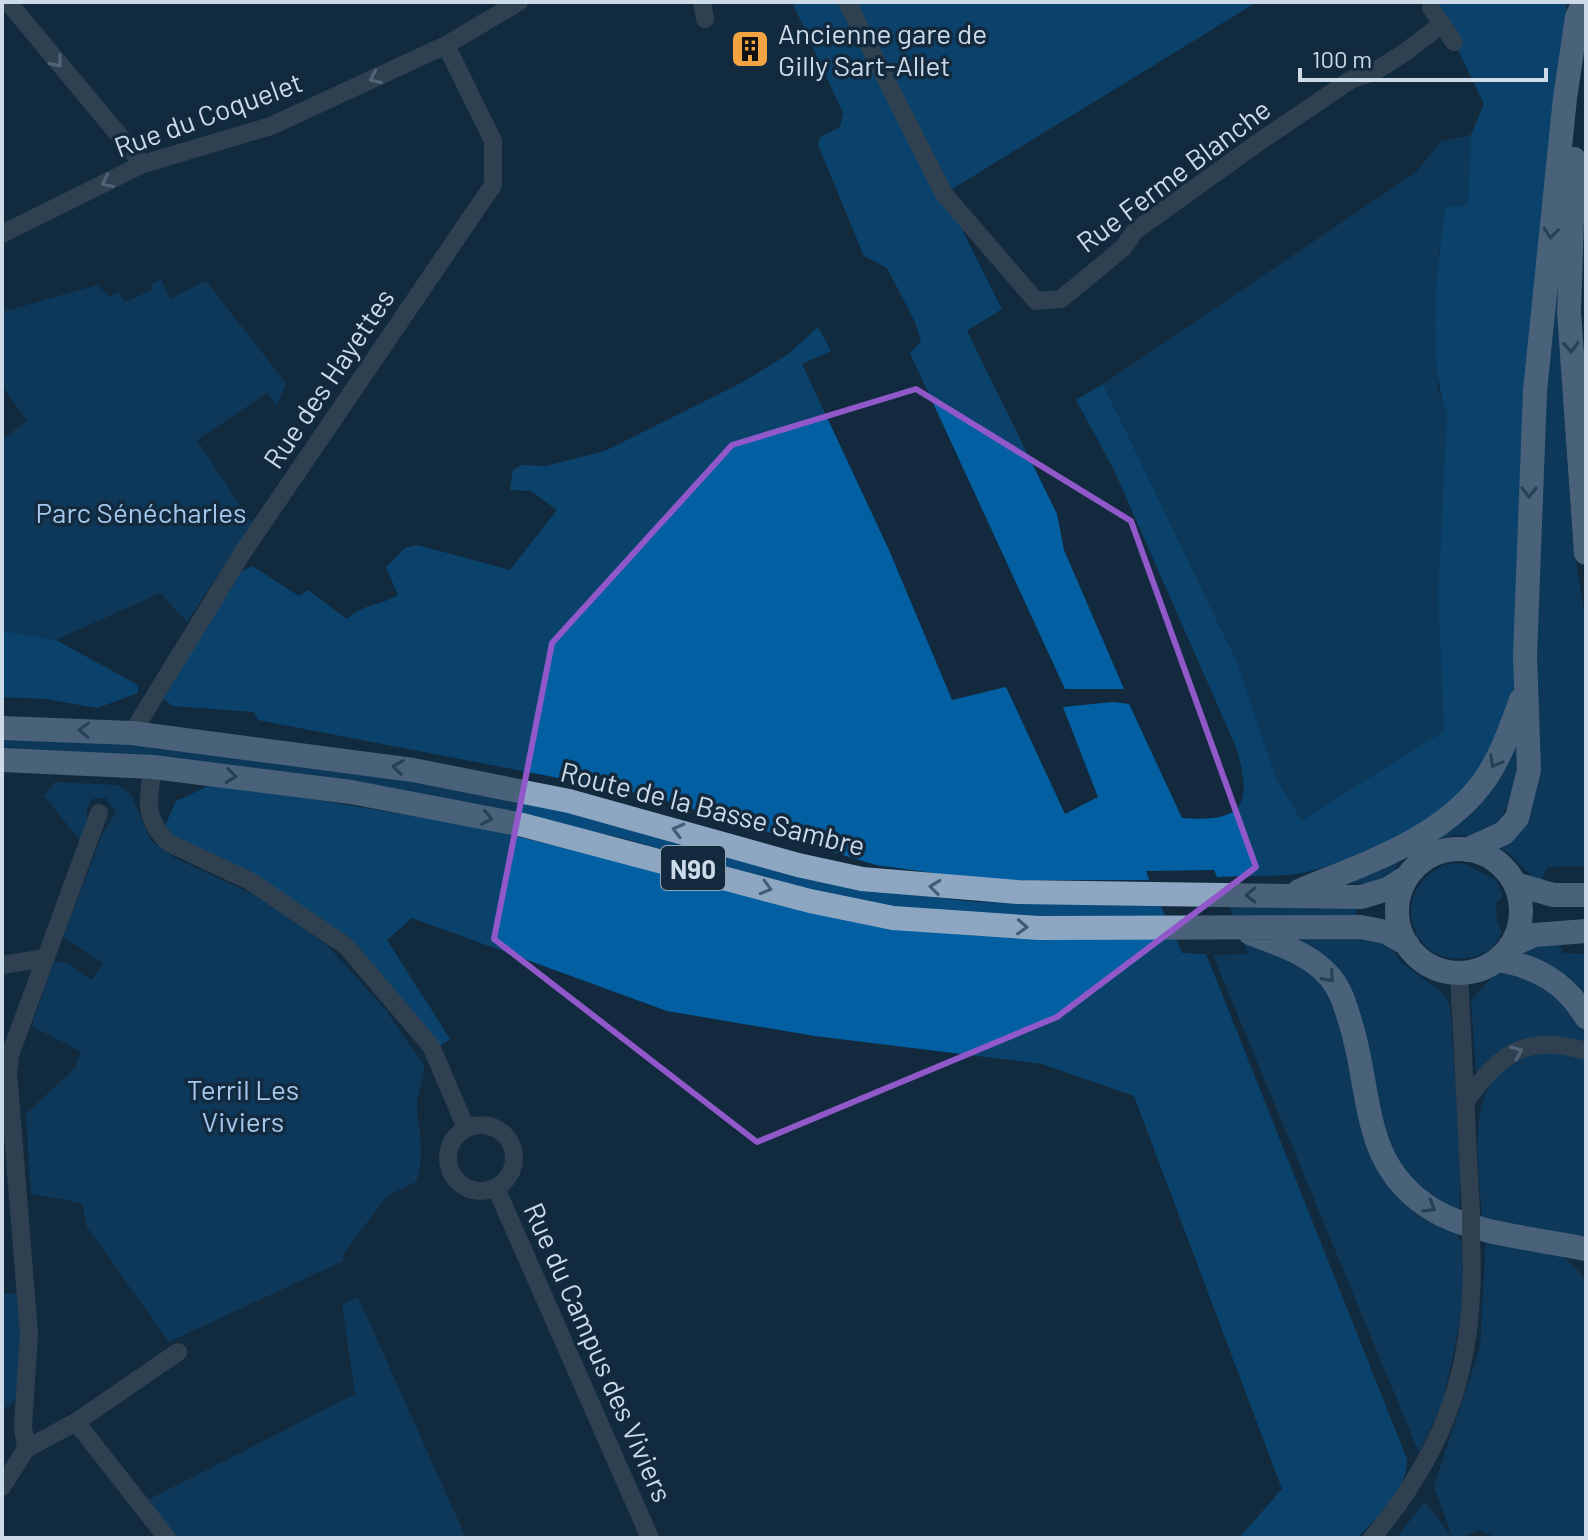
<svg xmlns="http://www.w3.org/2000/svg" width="1588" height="1540" font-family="Barlow,sans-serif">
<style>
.green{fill:#084a7b}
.forest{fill:#0260a2}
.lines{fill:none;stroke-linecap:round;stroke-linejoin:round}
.minor{stroke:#535e68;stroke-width:18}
.highway{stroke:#8da7c2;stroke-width:24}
.minor-bridge{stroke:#535e68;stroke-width:18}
.oneway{stroke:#9ca8b5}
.oneway2{stroke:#445c73}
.marked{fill:none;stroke:#9058c9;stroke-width:6;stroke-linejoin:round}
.labels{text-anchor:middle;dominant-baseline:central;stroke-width:7;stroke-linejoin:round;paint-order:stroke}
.shield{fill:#132a3e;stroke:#95a5b5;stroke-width:2}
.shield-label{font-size:26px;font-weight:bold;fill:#cddae8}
.poi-label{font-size:28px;fill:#cddae8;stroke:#132a3e;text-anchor:start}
.street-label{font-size:28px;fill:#cddae8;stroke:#132a3e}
.park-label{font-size:28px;fill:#a4c8ec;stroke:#132a3e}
</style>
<rect width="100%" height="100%" fill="#132a3e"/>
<!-- green -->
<path class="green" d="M1471 135 1468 206 1439 250 1438 390 1447 413 1438 595 1444 731 1300 820 1277 780 1237 662 1103 384 1416 172 1441 141Z
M161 279 170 299 206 281 286 383 277 405 267 393 197 440 252 523 187 622 160 593 56 640 2 631V440L27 421 2 385V312L97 285 110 297 118 292 125 302 152 290V284Z
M1556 290 1573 543 1586 624V866L1548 867 1539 884 1512 856 1493 844 1516 828 1537 467Z
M1515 728 1519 783 1498 823 1473 837 1453 835 1426 844 1397 863 1395 871 1374 883H1352L1351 878Z
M2 735 116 739 379 772 630 825 886 892 976 902 1161 906 1167 920 949 914 872 906 614 836 476 806 2 753Z
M55 782 117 785 131 794 151 841 173 857 265 900 327 945 385 1009 424 1066C425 1080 415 1097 417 1111 420 1135 425 1158 416 1182L387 1196 343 1254V1261L169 1342 87 1227 82 1203 31 1194 26 1114 75 1068 81 1052 32 1026 54 961 69 964 92 980 103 963 63 937 103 833 116 813 106 798 92 799 86 812 89 823 83 844 44 796Z
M1451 863 1465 864 1496 880 1503 896 1496 903 1497 922 1502 932C1497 944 1488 953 1476 956 1409 974 1383 885 1451 863Z
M1358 903 1356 918 1235 921 1228 904Z
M1302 936 1377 937 1391 947 1401 962 1443 993 1450 1006 1461 1166 1459 1215 1427 1202 1385 1150 1363 1044 1298 942Z
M1557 940 1563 953 1586 954V1005L1548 968 1525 954 1527 950Z
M1244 943C1265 950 1293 958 1310 972 1332 991 1338 1015 1345 1042 1363 1114 1370 1214 1458 1232V1240L1462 1241 1463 1306 1443 1402 1419 1453 1213 955 1248 954Z
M1497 972 1536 974 1586 1022V1046L1560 1039 1476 1072 1471 1000Z
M1565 1051 1586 1060V1241L1482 1221C1480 1166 1459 1070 1533 1053 1543 1050 1555 1052 1565 1051Z
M1486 1239C1528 1247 1564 1242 1586 1283V1538H1497L1480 1530 1460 1538H1396L1425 1502 1452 1537 1434 1486 1480 1348Z
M19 1293 22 1298 17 1399 2 1410V1294Z
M358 1297 466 1538H171L144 1502 355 1394 342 1305Z"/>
<!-- forest -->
<path class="forest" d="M792 2H1257L944 194 1002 309 967 331 1057 514 1064 550 1124 689H1065L910 353 921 341 915 322 887 268 864 256 818 145 820 137 840 127 843 113Z
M1426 2H1567L1512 708C1475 788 1450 816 1368 850 1345 859 1322 870 1297 874 1271 877 1244 875 1217 877L1214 870 1146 871 1149 880H984L876 865 647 795 258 720 254 712 173 706 162 698 242 571 252 566 299 596 308 590 347 619C368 602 377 607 398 595L386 567 405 548 418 545 510 570 557 510 531 491 510 490 513 470 523 465 546 466 605 451 743 382 787 355 818 327 831 351 802 364 889 550 952 700 1006 687 1065 814 1098 797 1063 707 1113 702 1129 704 1182 818C1245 823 1253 804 1236 747L1114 470 1076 400 1103 384 1237 662 1277 780 1301 820 1444 731 1438 595 1447 413C1427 364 1437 260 1446 207L1468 206 1471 135 1484 104 1454 42Z
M2 631 56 640 138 685V693L97 708 46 699 2 697Z
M215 783 478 827 887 926 976 936 1175 937 1182 953 1206 954 1407 1459C1409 1489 1376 1518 1357 1538H1239L1282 1489 1134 1096 1042 1064 815 1036 667 1011 412 918 387 940 450 1039 439 1047 322 930 161 835 176 801Z"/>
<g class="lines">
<!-- minor -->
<path class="minor" d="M8 2 143 164
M702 2 705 19
M847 2 944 194 1036 301 1061 299 1123 248 1135 231 1256 144 1352 79 1372 73 1404 53 1442 24
M1431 8 1454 42
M2 234 143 164 271 126 446 45 519 2
M132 733 243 552 493 185V141L446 45
M153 767C148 800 143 819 169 843L250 881 346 946 431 1046 466 1128
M2 965 46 958
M1459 974 1471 1215
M1466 1101C1500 1053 1527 1033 1586 1051
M448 1158a33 33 0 1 1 66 0a33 33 0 1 1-66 0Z
M496 1188 650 1538
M76 1422 167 1538
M26 1449 23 1426 29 1334 8 1072 10 1055 99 813
M2 1487 26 1449 76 1422 178 1352
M1372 1538C1449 1446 1477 1359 1471 1240"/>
<!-- highway -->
<path class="highway" d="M1574 159 1569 312 1586 553
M2 728 132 733 413 770 569 801 798 865 862 879 1018 892 1361 897 1388 889 1408 876
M2 760 153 767 351 792 523 825 810 901 893 918 1039 928 1361 927 1386 932 1407 944
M1397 911a62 62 0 1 1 124 0a62 62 0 1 1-124 0Z
M1467 850 1504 833 1517 818 1529 770 1525 656 1535 391 1565 98 1577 17 1584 2
M1515 884 1553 895H1586
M1299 891C1365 863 1444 839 1486 778 1502 754 1511 727 1521 700
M1250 933C1278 944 1310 953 1330 977 1341 990 1345 1005 1350 1021 1373 1093 1359 1165 1433 1210 1473 1234 1539 1239 1586 1249
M1510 946 1534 935 1586 931
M1497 960C1536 966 1565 982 1586 1017"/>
<!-- minor-bridge -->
<path class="minor-bridge" d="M1471 1215V1240"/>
</g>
<!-- one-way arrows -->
<defs><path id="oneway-chevron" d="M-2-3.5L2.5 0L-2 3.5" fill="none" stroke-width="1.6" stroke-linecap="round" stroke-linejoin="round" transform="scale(2)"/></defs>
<g class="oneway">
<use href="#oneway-chevron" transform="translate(57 62) rotate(50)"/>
<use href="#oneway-chevron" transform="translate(375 78) rotate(155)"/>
<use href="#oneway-chevron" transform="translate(107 182) rotate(154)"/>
<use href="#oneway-chevron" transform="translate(1517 1052) rotate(-23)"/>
</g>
<g class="oneway2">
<use href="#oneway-chevron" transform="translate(1551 233) rotate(96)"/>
<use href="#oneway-chevron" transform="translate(1571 347) rotate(87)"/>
<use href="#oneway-chevron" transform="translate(1529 492) rotate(91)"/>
<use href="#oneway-chevron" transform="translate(84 730) rotate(-177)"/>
<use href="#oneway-chevron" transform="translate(1495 762) rotate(119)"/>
<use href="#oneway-chevron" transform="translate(398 767) rotate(-172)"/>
<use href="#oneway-chevron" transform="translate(231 776) rotate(7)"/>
<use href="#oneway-chevron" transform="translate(487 818) rotate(11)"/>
<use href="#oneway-chevron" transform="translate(678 830) rotate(-165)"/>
<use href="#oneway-chevron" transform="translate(935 887) rotate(-173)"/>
<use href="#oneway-chevron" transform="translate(766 888) rotate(16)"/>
<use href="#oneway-chevron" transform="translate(1251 895) rotate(-179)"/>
<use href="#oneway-chevron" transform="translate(1022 927) rotate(3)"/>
<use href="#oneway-chevron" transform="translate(1329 977) rotate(49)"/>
<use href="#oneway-chevron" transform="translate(1430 1207) rotate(31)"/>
</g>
<!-- marked area -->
<path d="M0 0H1588V1540H0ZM916 389 1131 521 1256 867 1057 1017 757 1142 494 939 552 643 732 445Z" fill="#132a3e" fill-opacity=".55" fill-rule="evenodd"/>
<path class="marked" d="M916 389 1131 521 1256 867 1057 1017 757 1142 494 939 552 643 732 445Z"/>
<!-- icons -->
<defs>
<g id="building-square" transform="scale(2)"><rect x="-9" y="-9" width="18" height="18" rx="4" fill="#f3a442" stroke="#132a3e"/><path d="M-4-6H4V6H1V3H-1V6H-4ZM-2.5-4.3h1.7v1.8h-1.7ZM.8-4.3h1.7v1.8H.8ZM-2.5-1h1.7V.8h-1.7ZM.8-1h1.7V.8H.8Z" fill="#111"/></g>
</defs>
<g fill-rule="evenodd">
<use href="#building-square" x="750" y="49"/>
</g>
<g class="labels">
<!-- shield labels -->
<rect class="shield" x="661" y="846" width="64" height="44" rx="6"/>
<g class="shield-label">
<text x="693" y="868">N90</text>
</g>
<!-- poi labels -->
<g class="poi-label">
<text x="778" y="33">Ancienne gare de<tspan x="778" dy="32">Gilly Sart-Allet</tspan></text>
</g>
<!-- street labels -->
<g class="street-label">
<text transform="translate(208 114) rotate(-20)">Rue du Coquelet</text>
<text transform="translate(1173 175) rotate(-37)">Rue Ferme Blanche</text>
<text transform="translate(328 378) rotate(-56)">Rue des Hayettes</text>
<text transform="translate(713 808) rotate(14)">Route de la Basse Sambre</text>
<text transform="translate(599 1352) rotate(66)">Rue du Campus des Viviers</text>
</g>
<!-- park labels -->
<g class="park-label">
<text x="141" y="512">Parc Sénécharles</text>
<text x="243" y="1089">Terril Les<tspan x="243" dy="32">Viviers</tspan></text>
</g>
</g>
<!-- border -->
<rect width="1588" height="1540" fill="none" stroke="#cddae8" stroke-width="8"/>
<!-- scale -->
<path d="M1300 68v12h246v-12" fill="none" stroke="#cddae8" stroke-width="4"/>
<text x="1312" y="68" font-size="24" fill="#cddae8" stroke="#132a3e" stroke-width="6" paint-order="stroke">100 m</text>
</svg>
